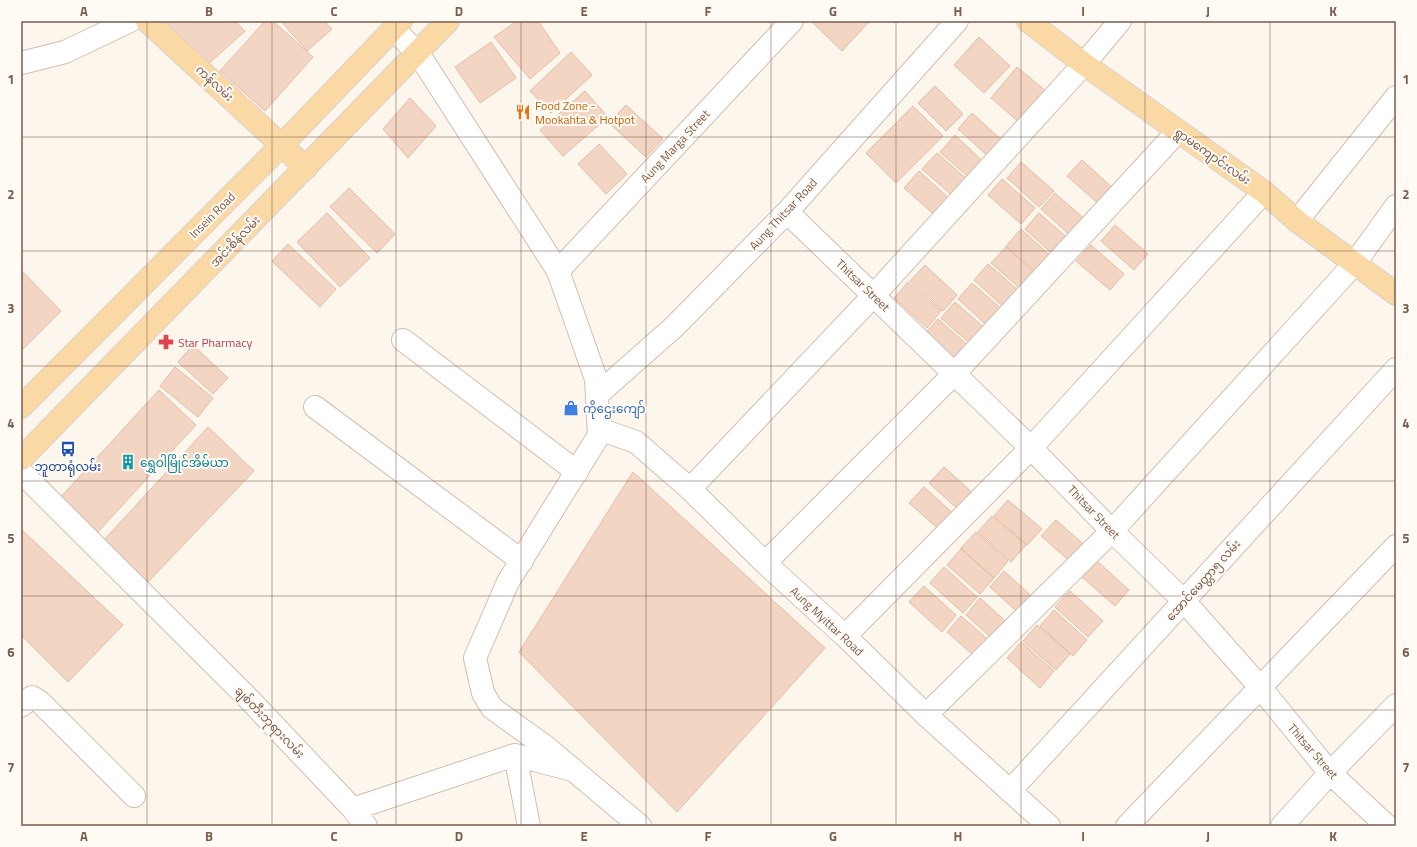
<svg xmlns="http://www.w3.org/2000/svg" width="1417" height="847" font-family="'Titillium Web','Noto Sans Myanmar',sans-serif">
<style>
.building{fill:#f3d5c3;stroke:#e6bba3}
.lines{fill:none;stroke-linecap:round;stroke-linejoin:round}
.minor-casing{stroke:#d1beb0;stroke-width:24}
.major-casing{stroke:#dad1cd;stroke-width:24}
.minor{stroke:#fff;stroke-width:22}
.major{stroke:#fbd9a5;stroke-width:22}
.grid{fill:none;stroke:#7a5c4d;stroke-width:1;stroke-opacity:0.55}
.labels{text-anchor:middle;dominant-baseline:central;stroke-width:4;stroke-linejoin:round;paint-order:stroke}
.street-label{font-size:12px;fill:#7a5c4d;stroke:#fffaf3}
.food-label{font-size:12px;fill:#c56008;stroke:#fffaf3;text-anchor:start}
.health-label{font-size:12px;fill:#be3a42;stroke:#fffaf3;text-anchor:start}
.shop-label{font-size:12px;fill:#366cbe;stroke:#fffaf3;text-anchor:start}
.culture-label{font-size:12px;fill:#0d838f;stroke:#fffaf3;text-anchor:start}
.transit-label{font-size:12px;fill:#164399;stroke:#fffaf3}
.neatline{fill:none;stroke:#7a5c4d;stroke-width:1.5}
.grid-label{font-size:13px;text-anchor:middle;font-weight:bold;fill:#7a5c4d}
</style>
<rect width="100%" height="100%" fill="#fdf6ec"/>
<!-- building -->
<path class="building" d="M163 21H235L245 31 205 67Z
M265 21H273L313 57 265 111 220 71Z
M281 21H324L332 29 307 51Z
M517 21H538L560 53 530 79 494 37Z
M811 21H870L842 51Z
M979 37 1010 66 984 93 954 65Z
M491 42 516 78 480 103 455 67Z
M571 52 592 75 551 113 530 91Z
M1017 67 1047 92 1020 123 991 98Z
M935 86 963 114 946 131 918 103Z
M585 91 608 117 563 156 540 130Z
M410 98 436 126 408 158 383 129Z
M626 105 663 139 646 157 609 123Z
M913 106 943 136 896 183 866 153Z
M972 113 1005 143 991 159 958 129Z
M955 135 987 165 973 181 940 152Z
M599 144 627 174 606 194 578 164Z
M937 153 970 182 955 198 922 169Z
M1082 160 1114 189 1100 205 1067 176Z
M1021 162 1054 191 1039 207 1007 178Z
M919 171 952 201 937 217 904 188Z
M1002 179 1035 208 1021 224 988 195Z
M349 188 395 234 377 253 330 207Z
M1055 193 1088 222 1073 238 1041 209Z
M327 213 370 258 340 287 297 242Z
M1039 213 1072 242 1058 259 1025 229Z
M1115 225 1148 254 1134 270 1101 241Z
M1021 229 1054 259 1039 275 1006 246Z
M288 244 336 289 320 307 272 261Z
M1091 245 1124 274 1110 290 1076 261Z
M1006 247 1038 276 1024 292 991 263Z
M988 264 1021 293 1007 310 974 280Z
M925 265 957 295 943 311 910 281Z
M21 270 61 311 21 351Z
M908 282 941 311 927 328 894 298Z
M972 283 1005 312 991 329 958 299Z
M955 302 988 331 974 347 941 318Z
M938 319 971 348 957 364 924 335Z
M193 345 228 378 213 394 178 362Z
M175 367 213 398 198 417 160 386Z
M159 390 196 425 97 533 59 499Z
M208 427 254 471 147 583 103 541Z
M944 467 976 496 962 513 929 483Z
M633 472 825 648 677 812 519 652Z
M924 487 956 516 942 532 909 503Z
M1008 500 1042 529 1027 545 994 516Z
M992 516 1026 545 1011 562 978 532Z
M1056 520 1089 549 1074 565 1041 536Z
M21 529 123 625 68 682 21 635Z
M976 532 1008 561 994 578 961 548Z
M961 549 994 578 980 594 947 565Z
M1097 561 1129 590 1115 606 1082 577Z
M944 567 977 597 963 613 930 583Z
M1004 571 1037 601 1023 617 990 587Z
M924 586 956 615 942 632 909 602Z
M1070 591 1103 621 1088 637 1055 607Z
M980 598 1013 628 998 644 966 615Z
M1054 610 1087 640 1073 656 1040 626Z
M961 616 994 645 980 661 947 632Z
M1037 625 1070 654 1056 670 1023 641Z
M1021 642 1054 671 1040 688 1007 658Z"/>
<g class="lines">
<!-- minor casing -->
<g class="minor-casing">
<path id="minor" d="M393 29 418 53 558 271 596 379 599 435 508 582 475 658 483 693 492 708 546 747 640 826
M21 63 65 52 130 21
M787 212 1031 448 1112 531 1184 601 1260 687 1330 773 1387 826
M1297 221 1396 97
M558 271 792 21
M403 340 577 472
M597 395 675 326 787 212 957 21
M315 407 522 561
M599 429 636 442 690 489 765 563 845 636 926 715 1049 826
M21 472 245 695 353 809 366 826
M690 489 874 295 1084 64 1120 21
M765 563 955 373 1178 131
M845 636 1031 448 1264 192
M21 706 32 697 40 702 134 796
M926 715 1112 531 1355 263 1396 206
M515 755 529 826
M1010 791 1396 369
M353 809 515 755 569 769
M1127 826 1396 546
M1282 826 1330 773 1396 705"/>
</g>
<!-- major casing -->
<g class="major-casing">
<path id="major" d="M147 21 306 168
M1028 21 1084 64 1264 192 1297 221 1396 294
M21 407 282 145 401 21
M21 459 448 21"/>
</g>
<!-- minor -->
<use href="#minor" class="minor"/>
<!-- major -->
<use href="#major" class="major"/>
</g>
<!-- grid -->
<path class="grid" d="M147 21V826M272 21V826M396 21V826M521 21V826M646 21V826M771 21V826M896 21V826M1021 21V826M1145 21V826M1270 21V826M21 137H1396M21 251H1396M21 366H1396M21 481H1396M21 596H1396M21 710H1396"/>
<!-- icons -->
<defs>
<g id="restaurant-bare" transform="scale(1.2)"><path d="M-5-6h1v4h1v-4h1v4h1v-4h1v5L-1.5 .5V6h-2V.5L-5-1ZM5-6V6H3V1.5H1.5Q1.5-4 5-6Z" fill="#e8710a" stroke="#fffaf3" stroke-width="2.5" paint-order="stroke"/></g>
<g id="pharmacy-bare" transform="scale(1.2)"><path d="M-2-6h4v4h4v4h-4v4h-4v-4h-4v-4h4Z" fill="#e0444e" stroke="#fffaf3" stroke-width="2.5" paint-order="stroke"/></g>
<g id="shop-bare" transform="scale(1.2)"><path d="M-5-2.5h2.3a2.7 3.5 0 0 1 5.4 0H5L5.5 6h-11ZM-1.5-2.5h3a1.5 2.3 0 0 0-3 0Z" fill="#3f7fe0" stroke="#fffaf3" stroke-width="2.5" paint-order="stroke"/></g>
<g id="bus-bare" transform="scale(1.2)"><path d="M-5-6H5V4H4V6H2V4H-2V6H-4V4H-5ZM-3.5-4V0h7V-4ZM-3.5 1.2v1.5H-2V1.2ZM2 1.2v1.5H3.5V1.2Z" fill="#1a4fb4" stroke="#fffaf3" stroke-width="2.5" paint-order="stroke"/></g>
<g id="building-bare" transform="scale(1.2)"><path d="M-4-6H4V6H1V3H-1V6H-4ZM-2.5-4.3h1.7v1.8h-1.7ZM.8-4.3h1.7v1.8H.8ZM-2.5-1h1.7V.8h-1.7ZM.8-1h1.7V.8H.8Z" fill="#0f9aa8" stroke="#fffaf3" stroke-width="2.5" paint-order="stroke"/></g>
</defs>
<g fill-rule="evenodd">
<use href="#restaurant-bare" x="523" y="112"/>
<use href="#pharmacy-bare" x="166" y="342"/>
<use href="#shop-bare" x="571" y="408"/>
<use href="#bus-bare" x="68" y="449"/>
<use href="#building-bare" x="128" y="462"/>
</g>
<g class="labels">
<!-- street labels -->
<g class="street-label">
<text transform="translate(215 83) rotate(43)">ကန်လမ်း</text>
<text transform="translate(675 146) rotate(-47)">Aung Marga Street</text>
<text transform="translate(1213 156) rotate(35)">ရွာမကျောင်းလမ်း</text>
<text transform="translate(783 214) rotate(-47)">Aung Thitsar Road</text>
<text transform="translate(212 215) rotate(-45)">Insein Road</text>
<text transform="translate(235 241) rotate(-46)">အင်းစိန်လမ်း</text>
<text transform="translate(863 285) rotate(44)">Thitsar Street</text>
<text transform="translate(1094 512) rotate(46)">Thitsar Street</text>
<text transform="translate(1203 580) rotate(-48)">အောင်မေတ္တာ၅ လမ်း</text>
<text transform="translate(827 621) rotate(43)">Aung Myittar Road</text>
<text transform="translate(270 722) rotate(46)">ချစ်တီးဘုရားလမ်း</text>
<text transform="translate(1313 751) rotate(49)">Thitsar Street</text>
</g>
<!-- food labels -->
<g class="food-label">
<text x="535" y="105">Food Zone -<tspan x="535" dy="14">Mookahta &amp; Hotpot</tspan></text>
</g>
<!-- health labels -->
<g class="health-label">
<text x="178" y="342">Star Pharmacy</text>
</g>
<!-- shop labels -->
<g class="shop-label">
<text x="583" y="408">ကိုဌေးကျော်</text>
</g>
<!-- culture labels -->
<g class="culture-label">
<text x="140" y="462">ရွှေဝါမြိုင်အိမ်ယာ</text>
</g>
<!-- transit labels -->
<g class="transit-label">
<text x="68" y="466">ဘူတာရုံလမ်း</text>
</g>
</g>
<!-- border -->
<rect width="1417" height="847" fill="none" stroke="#fffaf3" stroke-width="44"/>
<rect x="22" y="22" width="1373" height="803" class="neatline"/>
<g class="grid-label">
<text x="84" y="16">A</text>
<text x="209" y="16">B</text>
<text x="334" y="16">C</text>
<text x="459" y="16">D</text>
<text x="584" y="16">E</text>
<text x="708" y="16">F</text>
<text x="833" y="16">G</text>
<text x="958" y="16">H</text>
<text x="1083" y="16">I</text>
<text x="1208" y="16">J</text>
<text x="1333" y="16">K</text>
<text x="11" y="84">1</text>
<text x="1406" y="84">1</text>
<text x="11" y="199">2</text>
<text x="1406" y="199">2</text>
<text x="11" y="313">3</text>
<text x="1406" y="313">3</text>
<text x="11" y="428">4</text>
<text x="1406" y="428">4</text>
<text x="11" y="543">5</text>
<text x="1406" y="543">5</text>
<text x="11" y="657">6</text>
<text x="1406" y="657">6</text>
<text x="11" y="772">7</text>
<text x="1406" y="772">7</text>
<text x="84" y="841">A</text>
<text x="209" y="841">B</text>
<text x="334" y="841">C</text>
<text x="459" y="841">D</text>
<text x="584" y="841">E</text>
<text x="708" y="841">F</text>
<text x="833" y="841">G</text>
<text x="958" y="841">H</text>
<text x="1083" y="841">I</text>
<text x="1208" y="841">J</text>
<text x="1333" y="841">K</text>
</g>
</svg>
